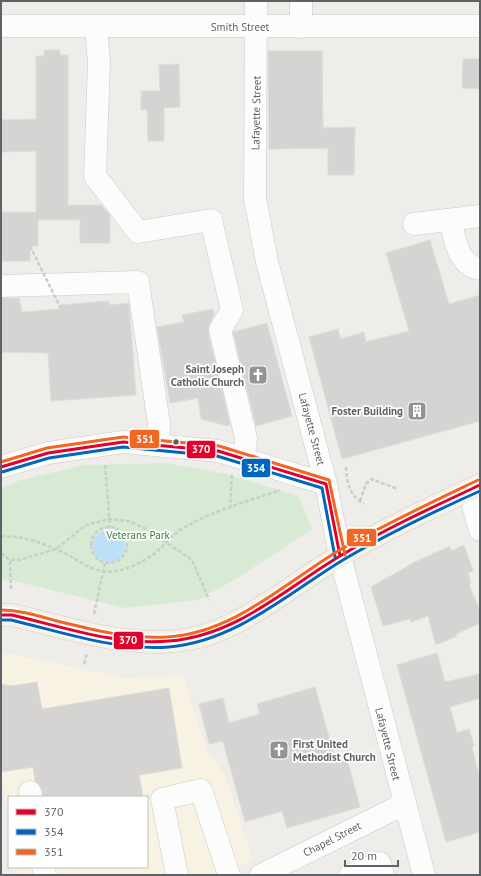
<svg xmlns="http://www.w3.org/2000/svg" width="481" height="876" font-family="'PT Sans',sans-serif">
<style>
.commercial{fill:#f8f2e3}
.green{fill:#d7ead4}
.water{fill:#bde0f8}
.building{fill:#d5d4d2;stroke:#dedcd8}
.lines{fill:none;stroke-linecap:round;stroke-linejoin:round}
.minor-casing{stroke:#cacaca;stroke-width:23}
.major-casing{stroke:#d7cdb6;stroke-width:23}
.path{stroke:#cacecb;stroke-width:2.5;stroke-dasharray:4 2;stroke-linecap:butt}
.minor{stroke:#fdfcfc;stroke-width:22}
.major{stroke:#f3f1e9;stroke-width:22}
.path-bridge{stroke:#cacecb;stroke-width:2.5;stroke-dasharray:4 2;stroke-linecap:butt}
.bus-1-casing{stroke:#fff;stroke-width:6}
.bus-2-casing{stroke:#fff;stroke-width:6}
.bus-3-casing{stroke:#fff;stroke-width:6}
.bus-1{stroke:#e4002b;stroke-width:3}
.bus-2{stroke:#0065bd;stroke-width:3}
.bus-3{stroke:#f26522;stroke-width:3}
.bus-dot{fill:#5e6267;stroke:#fff;stroke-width:1.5}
.labels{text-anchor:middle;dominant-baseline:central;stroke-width:3.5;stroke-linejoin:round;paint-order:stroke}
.street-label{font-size:11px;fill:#5e6267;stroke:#fff}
.poi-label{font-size:11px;font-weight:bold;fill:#5e6267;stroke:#fff;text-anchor:end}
.park-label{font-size:11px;fill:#328235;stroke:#fff}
.line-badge{stroke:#fff;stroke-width:1.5}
.badge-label{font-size:11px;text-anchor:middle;font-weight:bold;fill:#fff}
</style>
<rect width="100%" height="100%" fill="#efede9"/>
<!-- commercial -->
<path class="commercial" d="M1 654H11L125 678 183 676 208 752 225 775 253 860 223 875H17L16 867H147V797H9V820L1 775Z"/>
<!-- green -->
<path class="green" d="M167 463 226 474 298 496 312 529 239 577 198 600 125 608 6 579 1 580V488L18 481 83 465Z"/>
<!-- water -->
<path class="water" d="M93 546a16 16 0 1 1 32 0a16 16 0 1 1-32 0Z"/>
<!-- building -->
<path class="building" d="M44 50H60V55H68V205H101L110 215V243H80V220H38V246H30V261H1V212H36V151L1 152V120L36 119V56H44Z
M268 51H322L323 128 355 127 354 175H328V148L269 149Z
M463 59H480V89L462 88Z
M179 64 180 107 164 108V141H148L147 110H141V91H160L159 65Z
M430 240 449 304 480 295V421L342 459 309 337 338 329 341 339 364 332 366 342 409 331 386 253Z
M1 298H19L22 312 61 309 60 305 109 301V305L129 303 136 395 51 401 48 353 1 352Z
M213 309 214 315 209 324 208 333 230 424 228 426 201 419 198 398 170 403 157 327 184 322 182 315Z
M267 323 292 416 256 426 233 332Z
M464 545 473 571 468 573 471 584 469 585 480 611V623L456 634 457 636 436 645 428 616 411 622 410 619 383 626 371 587 415 562 450 546 451 551Z
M437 653 445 682 480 674V698L450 707 457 733 469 729 474 746 472 747 480 779V832L446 842 397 665Z
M37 682 42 709 169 688 182 768 139 775 143 797H43L42 789 35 781 33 767 1 772V684L10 686Z
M315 687 336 762 347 759 360 807 287 828 282 811 245 822 223 741 209 744 199 704 223 698 229 723 260 714 257 704Z"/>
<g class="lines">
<!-- minor casing -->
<g class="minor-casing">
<path id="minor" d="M256 1 255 198 267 262 326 484 340 556 424 875
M1 26H480
M96 27 99 62 95 176 138 232 211 220 232 310 220 330 246 438 244 459
M301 27V1
M451 220C454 239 458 265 480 269
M414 224 480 216
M1 286 138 282 159 424 158 445
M1 467 48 453 123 442 218 451 326 484
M469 490 480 530
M30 792 31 797
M43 867 45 875
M177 875 162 799 201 790 229 875
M261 875 404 804
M350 875 380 863 383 875"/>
</g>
<!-- major casing -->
<g class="major-casing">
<path id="major" d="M1 615H12C69 628 131 650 190 639 241 630 295 582 340 556 385 529 433 507 480 485"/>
</g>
<!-- path -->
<path class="path" d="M105 465 110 527
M346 467C347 483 349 495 364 504
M360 501 366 484 371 479 398 489
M230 509 232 475
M91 545a18 18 0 1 1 36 0a18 18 0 1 1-36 0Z
M1 536C26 536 48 545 70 556 80 562 92 570 103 571 121 574 142 563 156 552 164 546 170 537 179 531 207 512 247 502 280 490
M1 553 10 560
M11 589 10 560H19L56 549 86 525 109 519 129 521 148 530 192 560 209 600
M94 614 105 563
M84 664 87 653"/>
<!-- minor -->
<use href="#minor" class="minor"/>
<!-- major -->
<use href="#major" class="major"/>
<!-- path-bridge -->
<path class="path-bridge" d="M30 246 61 309"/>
<!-- bus-1 casing -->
<g class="bus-1-casing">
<path id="bus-1" d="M1 467 48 453 123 442 218 451 326 484 340 556
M1 615H12C63 627 117 646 169 641 236 636 285 589 340 556 385 529 433 507 480 485"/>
</g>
<!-- bus-2 casing -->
<g class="bus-2-casing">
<path id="bus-2" d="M2 472 49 458 123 447 217 456 322 488 335 557
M1 620H11C62 632 116 651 169 647 236 641 287 594 343 560 387 534 433 512 480 491"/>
</g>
<!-- bus-3 casing -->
<g class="bus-3-casing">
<path id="bus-3" d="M1 462 47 448 123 437 219 446 329 480 345 555
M1 610C20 610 39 616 57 621 93 630 130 639 167 637 233 633 284 584 338 551 383 525 430 503 478 480"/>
</g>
<!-- bus-1 -->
<use href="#bus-1" class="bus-1"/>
<!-- bus-2 -->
<use href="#bus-2" class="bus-2"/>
<!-- bus-3 -->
<use href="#bus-3" class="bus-3"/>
</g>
<!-- icons -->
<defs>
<g id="church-square" transform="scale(1)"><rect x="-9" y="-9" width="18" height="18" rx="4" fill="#919394" stroke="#fff"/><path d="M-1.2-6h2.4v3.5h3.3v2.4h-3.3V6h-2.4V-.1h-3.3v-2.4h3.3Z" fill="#fff"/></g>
<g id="building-square" transform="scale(1)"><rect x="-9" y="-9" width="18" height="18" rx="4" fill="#919394" stroke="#fff"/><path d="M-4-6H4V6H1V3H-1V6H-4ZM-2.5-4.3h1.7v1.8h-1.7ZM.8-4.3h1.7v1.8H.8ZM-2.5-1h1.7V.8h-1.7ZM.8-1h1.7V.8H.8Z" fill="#fff"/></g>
</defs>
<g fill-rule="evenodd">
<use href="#church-square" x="258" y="375"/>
<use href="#building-square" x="417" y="411"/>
<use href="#church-square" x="279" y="750"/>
</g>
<!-- markers -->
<circle class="bus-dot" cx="176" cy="442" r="3.5"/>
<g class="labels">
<!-- street labels -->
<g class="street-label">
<text x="240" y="27">Smith Street</text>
<text transform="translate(256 113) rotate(-89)">Lafayette Street</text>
<text transform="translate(312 429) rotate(75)">Lafayette Street</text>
<text transform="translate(388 744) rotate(76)">Lafayette Street</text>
<text transform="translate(332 839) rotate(-27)">Chapel Street</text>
</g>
<!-- poi labels -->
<g class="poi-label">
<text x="244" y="369">Saint Joseph<tspan x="244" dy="13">Catholic Church</tspan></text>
<text x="403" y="411">Foster Building</text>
<text x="293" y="744" text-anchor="start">First United<tspan x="293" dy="13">Methodist Church</tspan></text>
</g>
<!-- park labels -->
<g class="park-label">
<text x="138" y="535">Veterans Park</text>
</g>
</g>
<g class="line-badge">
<rect x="129" y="429" width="31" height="20" rx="4" fill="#f26522"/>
<rect x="186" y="440" width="30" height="19" rx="4" fill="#e4002b"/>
<rect x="241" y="458" width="30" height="20" rx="4" fill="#0065bd"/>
<rect x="346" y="528" width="31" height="19" rx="4" fill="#f26522"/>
<rect x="113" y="631" width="31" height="19" rx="4" fill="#e4002b"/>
</g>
<g class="badge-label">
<text x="145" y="443">351</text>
<text x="201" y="453">370</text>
<text x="256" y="472">354</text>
<text x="362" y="542">351</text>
<text x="128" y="644">370</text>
</g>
<!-- border -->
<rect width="481" height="876" fill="none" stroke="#5e6267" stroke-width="4"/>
<!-- legend -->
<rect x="8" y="796" width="140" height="72" fill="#ffffff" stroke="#bfc0c2"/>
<rect x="16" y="809" width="20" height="6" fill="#e4002b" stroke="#bfc0c2"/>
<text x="44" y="816" font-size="12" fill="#5e6267">370</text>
<rect x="16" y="829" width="20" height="6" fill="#0065bd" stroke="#bfc0c2"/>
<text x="44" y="836" font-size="12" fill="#5e6267">354</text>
<rect x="16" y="849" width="20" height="6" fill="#f26522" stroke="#bfc0c2"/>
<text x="44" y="856" font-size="12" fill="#5e6267">351</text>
<!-- scale -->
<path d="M345 860v6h53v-6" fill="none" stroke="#5e6267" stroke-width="2"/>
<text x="351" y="860" font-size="12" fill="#5e6267" stroke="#ffffff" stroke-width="3" paint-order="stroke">20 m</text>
</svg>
